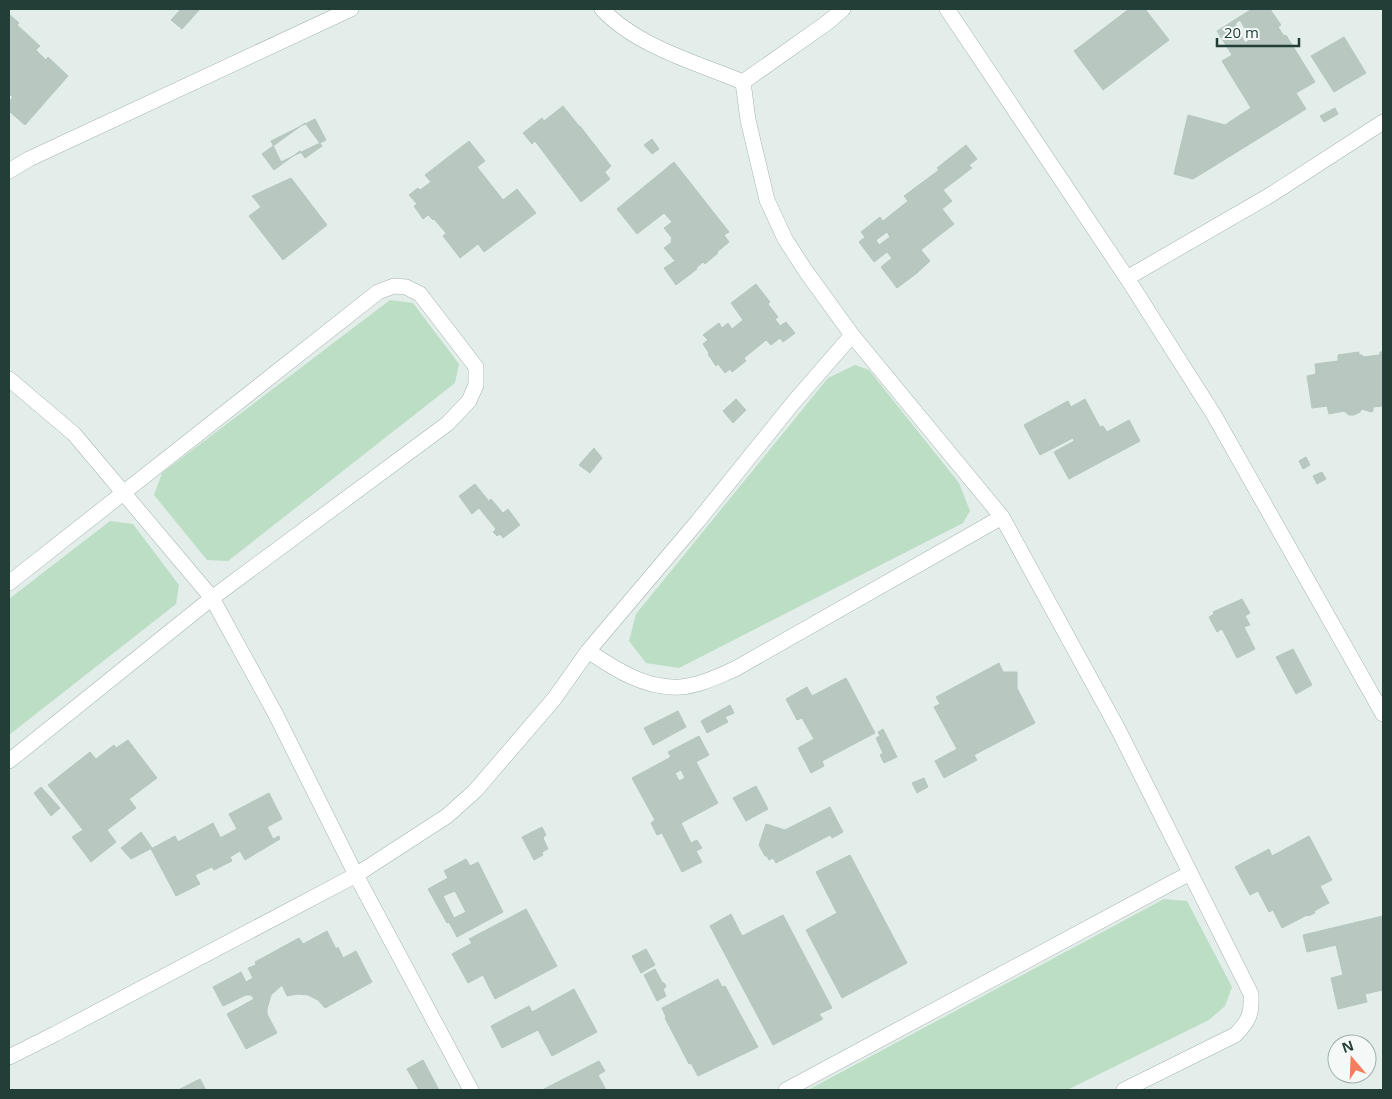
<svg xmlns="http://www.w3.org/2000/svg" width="1392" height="1099" font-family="'Open Sans',sans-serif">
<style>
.green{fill:#bcdec5}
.building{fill:#b8c8c1;stroke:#b5c7bf;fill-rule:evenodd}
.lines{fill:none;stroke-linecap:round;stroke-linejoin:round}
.minor-casing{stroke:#a5b5b0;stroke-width:16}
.minor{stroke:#fff;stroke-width:15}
</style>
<rect width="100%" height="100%" fill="#e3ede9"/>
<!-- green -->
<path class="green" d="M390 300 413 303 459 364 455 383 228 561 207 560 154 495 162 473Z
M855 365 869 370 959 483 970 511 963 523 679 668 646 663 629 641 636 614 828 378Z
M110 521 133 524 179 585 176 604 9 735V599Z
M1164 899 1187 901 1232 987 1225 1006 1209 1020 1067 1090H808Z"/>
<!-- building -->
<path class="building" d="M181 9H200L182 29 171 20Z
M1129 9H1145L1169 40 1103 90 1074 51Z
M1252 9H1270L1281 25 1278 27 1284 36 1286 35 1315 82 1296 93 1306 109 1253 142 1237 117 1251 108 1222 61 1232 55 1217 31ZM1240 20 1251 39 1245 43 1235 24Z
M9 14 19 23 9 34Z
M17 25 40 46 36 50 46 60 48 57 68 76 25 125 9 111V102L13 97 9 94V35Z
M1344 37 1366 73 1334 92 1311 56Z
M563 106 579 126 573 132 610 179 581 202 535 141 532 144 523 133 542 118 544 121Z
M1335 108 1338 114 1324 122 1320 116Z
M1188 115 1225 125 1237 117 1253 142 1193 179 1174 174Z
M315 119 326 140 281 162 271 141Z
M305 123 322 146 305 158 300 151 274 170 262 154Z
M580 126 611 166 605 172 573 132Z
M652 139 659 149 652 154 644 145Z
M469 141 485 161 477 167 503 200 517 189 536 213 484 252 478 244 460 258 443 236 446 233 434 219 433 220 428 215 423 219 414 206 417 204 409 195 418 188 420 190 431 182 425 175Z
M966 145 977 159 969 165 972 168 943 190 952 201 942 209 954 224 908 260 917 273 897 288 881 267 892 258 887 252 874 262 859 242 865 237 861 232 880 217 883 221 908 201 904 196 939 170 937 168ZM887 232 890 237 879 245 876 240Z
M674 162 729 232 724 235 729 242 717 252 718 253 705 264 703 262 696 268 697 269 676 285 664 268 675 261 664 248 672 242 671 240 672 238 664 228 672 222 664 213 637 234 617 209Z
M291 178 327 225 283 260 249 216 261 207 252 196Z
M921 250 930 261 917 273 908 260Z
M756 284 770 302 768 304 778 317 775 319 780 326 786 322 795 333 783 342 780 338 771 345 766 340 744 358 746 361 732 372 730 369 725 373 718 364 716 366 708 354 709 353 703 344 708 340 703 335 719 323 722 328 728 323 732 329 743 320 731 303Z
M1359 352V355H1362L1363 357 1380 355V352H1383V406L1373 407V411L1371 412 1362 409 1360 412 1354 415H1349L1344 411 1329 414 1327 406 1312 408 1307 376 1316 374 1315 364 1338 361V355Z
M736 399 746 410 733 423 723 411Z
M1085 399 1100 427 1103 426 1107 432 1129 420 1140 441 1069 479 1054 452 1074 441 1073 438 1040 455 1024 425 1068 401 1071 407Z
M594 448 602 458 590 473 579 465Z
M1306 457 1310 465 1303 469 1299 461Z
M1322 472 1326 479 1317 484 1313 476Z
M475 484 488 500 472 514 459 496Z
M491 499 503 513 508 509 520 525 503 538 500 534 497 536 493 532 496 529 479 508Z
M1242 599 1250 613 1245 616 1250 625 1244 627 1255 649 1237 658 1222 629 1217 632 1209 617 1214 614 1213 612Z
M1293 649 1312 685 1296 694 1276 657Z
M999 663 1003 672H1017V688L1035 723 974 755 977 760 944 778 935 761 957 749 934 707 940 704 936 697Z
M846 678 875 733 822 761 824 766 811 773 798 748 814 739 802 718 797 720 786 699 807 687 812 696Z
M730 705 734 713 725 717 728 722 707 733 701 721Z
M678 711 686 727 653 745 644 728Z
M883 729 897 757 884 763 880 755 883 753 876 738 880 736 878 732Z
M699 736 709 755 696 762 718 803 681 823 691 843 697 840 702 848 696 851 702 862 682 872 662 833 657 835 651 823 655 820 632 778 671 757 668 752ZM681 770 685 778 679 781 675 773Z
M128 740 157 778 129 799 136 808 107 830 116 842 91 862 72 837 83 830 48 785 90 752 96 759 114 745 116 748Z
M924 778 928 787 917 793 912 783Z
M756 786 768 809 746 821 733 798Z
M41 787 60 808 51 816 34 793Z
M269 793 282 819 267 827 273 839 279 836 280 839 245 860 240 851 230 857 220 838 237 829 229 814Z
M830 807 843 832 832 838 830 835 776 863 773 858 769 860 767 856H765L759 845 766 824 785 830Z
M213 823 232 861 214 870 212 867 195 875 200 884 176 896 151 849 175 836 178 842Z
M542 827 546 835 543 838 548 849 542 852 543 855 534 860 522 837Z
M141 832 152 848 131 859 121 848Z
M1309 836 1332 880 1320 886 1329 903 1314 911 1315 913 1308 916 1307 915 1282 928 1273 910 1269 912 1258 891 1250 895 1235 867 1269 849 1272 856Z
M850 855 907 963 842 998 806 930 837 913 816 872Z
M466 859 470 866 478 862 503 912 457 937 449 922 447 923 428 889 448 878 444 871ZM455 891 466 912 454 918 443 896Z
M526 909 557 966 495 999 483 975 468 983 452 954 472 943 469 939Z
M731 914 742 936 783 915 832 1008 819 1014 823 1019 773 1045 710 926Z
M1383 916V996L1382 990 1365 994 1367 1002 1338 1009 1331 978 1343 975 1336 945 1307 952 1303 935Z
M327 931 336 949 338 947 343 958 356 951 372 982 325 1008 318 1000 308 995 298 994 287 996 282 985 271 995 267 1009V1014L277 1033 246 1049 227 1014 254 999 251 995H246L223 1006 213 987 241 972 246 982 253 978 248 968 256 965 255 962 299 938 303 944Z
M646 949 655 965 641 973 632 956Z
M655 969 662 982 665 984 666 987 663 989 666 996 657 1001 644 975Z
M718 979 722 987 725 986 758 1047 698 1076 691 1063 689 1064 665 1018 666 1017 662 1008Z
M574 989 597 1032 552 1056 538 1030 502 1048 491 1026 529 1006 532 1012Z
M423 1060 439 1090H419L407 1069Z
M599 1061 605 1071 598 1075 606 1090H542Z
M200 1079 206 1090H178Z"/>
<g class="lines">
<!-- minor casing -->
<g class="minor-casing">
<path id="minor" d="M602 9C636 46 697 63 743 82
M947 9 1127 278 1214 415 1383 714
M743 82 748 120 767 200 785 239 805 270 852 335 1002 517 1118 729 1251 994C1252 1014 1249 1021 1235 1035L1124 1090
M743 82 828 22 843 9
M9 171 29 159 351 9
M1127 278 1272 194 1383 122
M9 379 74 434 212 598 275 713 356 875 471 1090
M9 583 378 292 394 286 406 287 420 294 476 367V385L469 401 447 424 212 598 9 761
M588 651C615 669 645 689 680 687 699 686 718 676 735 669L1002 517
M9 1057 55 1034 356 875 447 816 475 791 554 699 588 651 698 521 793 403 852 335
M786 1090 1190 873"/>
</g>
<!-- minor -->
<use href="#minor" class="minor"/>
</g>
<!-- border -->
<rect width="1392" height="1099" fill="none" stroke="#223f37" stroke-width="20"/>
<!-- north arrow -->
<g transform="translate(1352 1059) rotate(341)"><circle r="24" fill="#f4f9f7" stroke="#a0afaa"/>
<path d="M0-4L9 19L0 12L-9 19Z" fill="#f47d5b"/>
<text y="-8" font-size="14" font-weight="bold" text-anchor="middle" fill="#223f37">N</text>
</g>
<!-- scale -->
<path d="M1217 38v8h82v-8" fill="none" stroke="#223f37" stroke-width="2.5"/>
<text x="1224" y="38" font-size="15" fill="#223f37" stroke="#f4f9f7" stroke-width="4" paint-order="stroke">20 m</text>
</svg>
